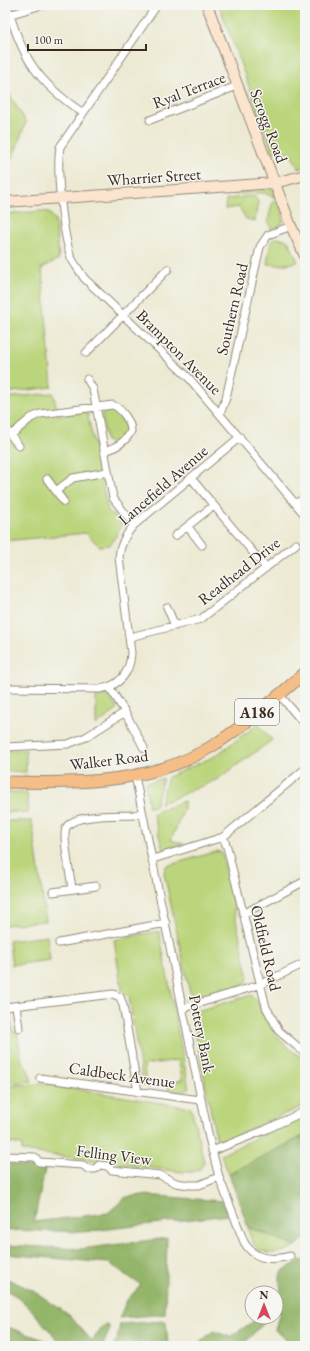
<svg xmlns="http://www.w3.org/2000/svg" width="310" height="1351" font-family="'EB Garamond',serif">
<style>
.green{fill:#bbd57b;stroke:#7b804c}
.forest{fill:#94b66b;stroke:#687044}
.lines{fill:none;stroke-linecap:round;stroke-linejoin:round}
.street-casing{stroke:#948a79;stroke-width:9}
.secondary-casing{stroke:#948a79;stroke-width:12}
.primary-casing{stroke:#948a79;stroke-width:13}
.street{stroke:#fff;stroke-width:7}
.secondary{stroke:#fbe5cf;stroke-width:10}
.primary{stroke:#f6be87;stroke-width:11}
.labels{text-anchor:middle;dominant-baseline:central;stroke-width:3;stroke-linejoin:round;paint-order:stroke}
.shield{fill:#f6f6f2;stroke:#73675e;stroke-width:1}
.shield-label{font-size:15px;font-weight:bold;fill:#3b2a1e}
.street-label{font-size:16px;fill:#3b2a1e;stroke:#f6f6f2}
</style>
<rect width="100%" height="100%" fill="#f6f6f2"/>
<filter id="ink" filterUnits="userSpaceOnUse"><feTurbulence type="fractalNoise" baseFrequency=".025" numOctaves="2"/><feDisplacementMap in="SourceGraphic" scale="8" xChannelSelector="R" yChannelSelector="G"/><feConvolveMatrix kernelMatrix="1 2 1 2 8 2 1 2 1" color-interpolation-filters="sRGB"/></filter>
<filter id="wash" filterUnits="userSpaceOnUse"><feTurbulence type="fractalNoise" baseFrequency=".012" numOctaves="4" result="noise"/><feDisplacementMap in="SourceGraphic" scale="16" xChannelSelector="R" yChannelSelector="G"/><feGaussianBlur stdDeviation="0.9" result="paint"/><feColorMatrix in="noise" values="0 0 0 0 0 0 0 0 0 0 0 0 0 0 0 0 0 1.4 0 .05"/><feComposite in="paint" operator="in"/></filter>
<g filter="url(#wash)">
<rect width="100%" height="100%" fill="#edead4"/>
<!-- green -->
<path class="green" d="M219 5H305V167L298 169C293 155 288 149 273 152Z
M5 87 26 122 13 157H5Z
M273 188 277 198 264 193 234 194 235 191Z
M252 196 255 197 258 202 255 221 246 219 239 207 225 209 226 199Z
M273 200 278 202C284 216 289 224 271 229L268 221Z
M41 211 49 212 55 220 59 259 42 268 52 387 5 393V214Z
M276 238 285 239 289 242 298 262 281 265 267 264 271 241Z
M53 393 59 416 87 412 108 511 120 520 122 526 110 545 99 546 86 533 5 541V398Z
M108 410C117 410 125 419 127 428L125 433 113 443 106 441 105 438 102 414Z
M96 695H107L117 708 116 711 96 725Z
M258 724 272 740 218 779 160 804 168 777 215 756Z
M5 750H26V772L5 771Z
M163 778 155 806 149 807 145 783Z
M5 792H27L29 812H5Z
M184 801V809L171 840 184 844 163 850 153 813Z
M5 821H32L46 921 5 925Z
M218 851 222 853 248 976 246 984 196 999 190 993 164 873 166 866Z
M159 931 189 1089 185 1092 169 1090 167 1083 182 1080 179 1060 144 1065 146 1085H143L129 997 122 990 114 940Z
M47 936 50 960 12 965 9 941Z
M252 995C258 1000 259 1007 263 1013 274 1033 285 1049 305 1059V1105L225 1140 216 1138 192 1016 197 1011Z
M5 1016H10L13 1032H17L22 1062 28 1070 32 1081 5 1084Z
M41 1083 191 1108 204 1162 200 1169 193 1172H182L22 1151V1145L5 1142V1087Z
M305 1114V1135L229 1174 221 1155Z
M248 1227 296 1246C272 1258 253 1257 248 1227Z"/>
<!-- forest -->
<path class="forest" d="M305 1135V1238L296 1246 248 1227 229 1174Z
M5 1163 45 1169 34 1222 108 1213 126 1197 143 1195 222 1201 228 1215 83 1232 5 1230Z
M167 1238 165 1314 119 1318 127 1300 141 1285 109 1263 5 1254V1245L81 1249Z
M301 1260 305 1262V1341L301 1346H286L288 1342 275 1330 281 1307 280 1276 284 1270Z
M5 1278 34 1291 69 1315 92 1341 103 1326 108 1325 110 1329 103 1346H64C45 1329 28 1299 5 1290Z
M260 1317 265 1321 244 1344 196 1346 213 1331 230 1337Z
M166 1321 168 1346H113L117 1340 120 1324Z
M5 1326 52 1343 56 1346H5Z"/>
</g>
<g filter="url(#ink)">
<g class="lines">
<!-- street casing -->
<g class="street-casing">
<path id="street" d="M7 5C22 58 37 82 83 113
M157 5 60 147C56 173 63 233 71 257 74 264 80 271 84 278L189 378 305 515
M5 16 42 5
M150 120 237 86
M86 353 168 269
M87 379 93 389 113 498 134 525
M220 414 226 398 260 247 268 235 291 226
M5 428 19 446
M11 435 31 418 40 414 113 405C122 409 131 422 131 431 127 441 114 449 104 451
M191 478 266 568
M47 479 64 502
M56 491 73 478 107 472
M296 504 305 497
M188 527 202 545
M175 536 213 506
M167 607 175 626
M130 637 201 619 296 544
M5 688 100 689C120 686 130 673 131 653L119 557C120 544 125 535 134 525L240 437
M110 688 125 712 144 748
M279 694 305 725
M5 747 68 744 86 737 125 712
M135 776 209 1138 219 1177 244 1242C254 1260 272 1261 290 1256
M223 837 227 847 266 1007 279 1031 305 1053
M153 859 223 837 305 769
M72 889C71 878 62 836 66 828 73 813 119 816 134 815L142 813
M53 892 96 886
M243 914 305 881
M59 943 166 923
M16 1006 19 1028
M5 1007 113 994 120 997 123 1005 138 1092
M183 1008 259 985 305 963
M40 1078 200 1100
M212 1151 265 1130 305 1111
M5 1156 35 1157 39 1162 83 1165 88 1169H95L99 1165 107 1166 112 1170 160 1175 176 1183 189 1185H199L219 1177"/>
</g>
<!-- secondary casing -->
<g class="secondary-casing">
<path id="secondary" d="M207 5 291 226 305 256
M5 202 275 183 305 175"/>
</g>
<!-- primary casing -->
<g class="primary-casing">
<path id="primary" d="M5 782C74 783 148 785 209 748 244 727 274 699 305 673"/>
</g>
<!-- street -->
<use href="#street" class="street"/>
<!-- secondary -->
<use href="#secondary" class="secondary"/>
<!-- primary -->
<use href="#primary" class="primary"/>
</g>
</g>
<g class="labels">
<!-- shield labels -->
<rect class="shield" x="235" y="699" width="44" height="26" rx="3"/>
<g class="shield-label">
<text x="257" y="712">A186</text>
</g>
<!-- street labels -->
<g class="street-label">
<text transform="translate(189 90) rotate(-21)">Ryal Terrace</text>
<text transform="translate(269 126) rotate(69)">Scrogg Road</text>
<text transform="translate(154 177) rotate(-4)">Wharrier Street</text>
<text transform="translate(232 309) rotate(-77)">Southern Road</text>
<text transform="translate(179 352) rotate(45)">Brampton Avenue</text>
<text transform="translate(163 485) rotate(-41)">Lancefield Avenue</text>
<text transform="translate(239 571) rotate(-38)">Readhead Drive</text>
<text transform="translate(109 760) rotate(-7)">Walker Road</text>
<text transform="translate(266 948) rotate(77)">Oldfield Road</text>
<text transform="translate(202 1034) rotate(79)">Pottery Bank</text>
<text transform="translate(122 1075) rotate(8)">Caldbeck Avenue</text>
<text transform="translate(114 1155) rotate(7)">Felling View</text>
</g>
</g>
<!-- margin -->
<rect width="310" height="1351" fill="none" stroke="#f6f6f2" stroke-width="20"/>
<!-- north arrow -->
<g transform="translate(264 1305)"><circle r="19" fill="#f6f6f2" stroke="#aba49d"/>
<path d="M0-3L7 15L0 10L-7 15Z" fill="#d1495b"/>
<text y="-6" font-size="11" font-weight="bold" text-anchor="middle" fill="#3b2a1e">N</text>
</g>
<!-- scale -->
<path d="M28 44v6h118v-6" fill="none" stroke="#3b2a1e" stroke-width="2"/>
<text x="34" y="44" font-size="12" fill="#3b2a1e" stroke="#f6f6f2" stroke-width="3" paint-order="stroke">100 m</text>
</svg>
